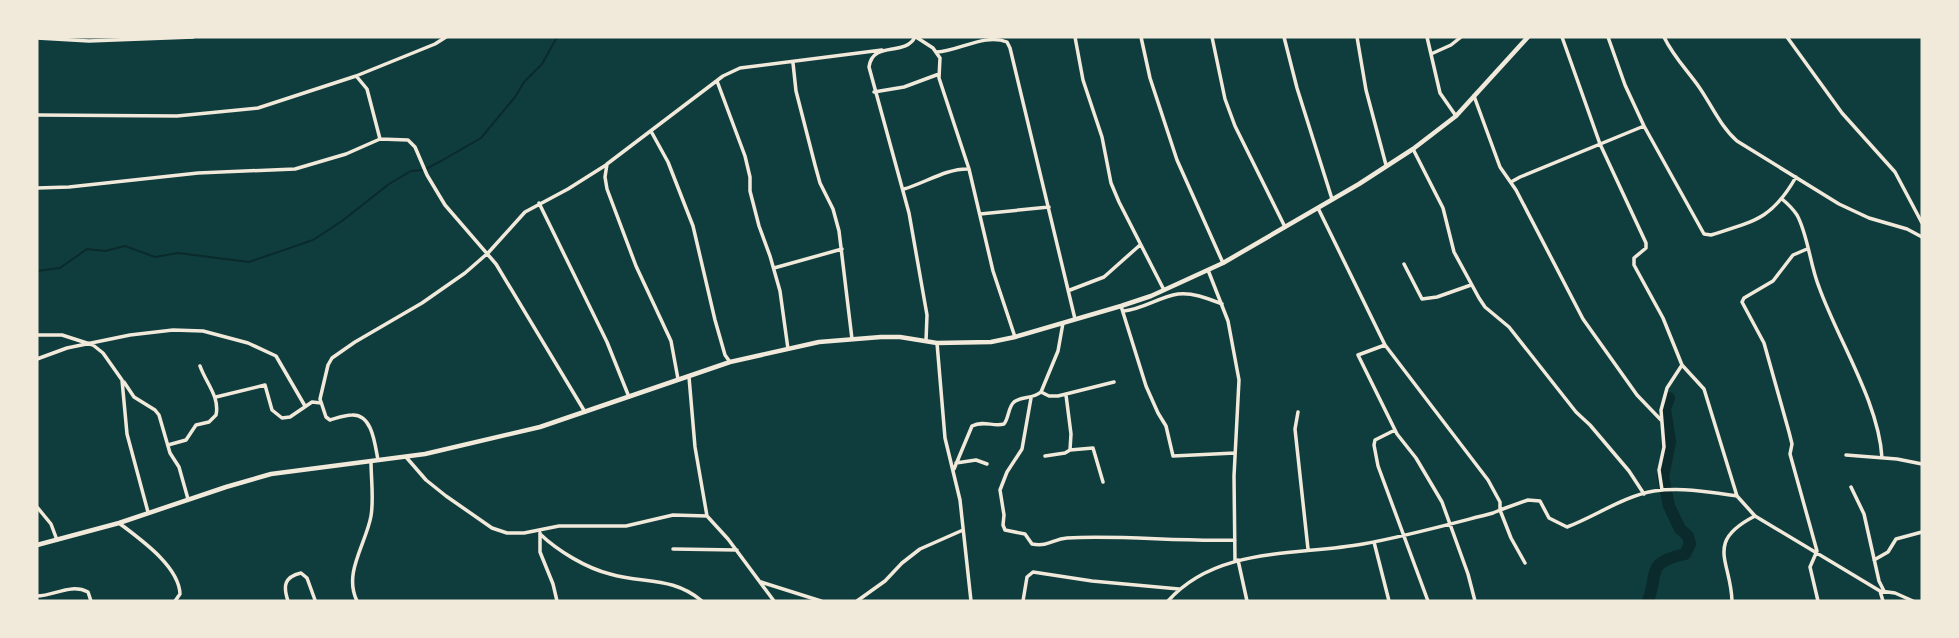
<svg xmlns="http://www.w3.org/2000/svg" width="1959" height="638" font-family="'PT Sans',sans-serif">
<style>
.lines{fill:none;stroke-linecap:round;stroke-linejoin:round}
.stream{stroke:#0a2a2b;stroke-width:2}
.river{stroke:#0a2a2b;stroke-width:12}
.minor{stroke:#f1e9da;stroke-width:3.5}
.tertiary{stroke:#f1e9da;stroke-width:4.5}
</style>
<rect width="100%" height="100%" fill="#0f3d3e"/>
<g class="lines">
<!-- stream -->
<path class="stream" d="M37 271 60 268 87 249 105 251 125 246 155 257 178 253 249 262 313 240 342 221 389 184 411 171 424 170 441 161 481 138 515 97 524 82 542 64 557 37"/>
<!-- river -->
<path class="river" d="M1648 601C1659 572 1645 563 1685 554L1690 544 1688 536 1680 529 1669 506 1663 477 1670 442 1665 409 1669 398"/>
<!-- minor -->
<path class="minor" d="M915 37C905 57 873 40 869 67L909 213 927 315 926 341
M916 37 933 48 940 58 939 78 969 169 993 271 1015 337
M1075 37 1083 80 1102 137 1111 183 1119 202 1164 290
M1141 37 1150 78 1177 160 1223 263
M1212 37 1225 99 1235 126 1285 227
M1284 37 1297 88 1332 199
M1357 37 1366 90 1386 165
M1427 37 1440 93 1456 116
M1562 37 1600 144 1646 243V248L1634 258V265L1663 318 1682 365 1704 389 1737 496 1755 516 1880 591 1895 593 1913 601
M1608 37 1625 85 1644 126 1704 234 1711 235C1755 221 1772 219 1796 177
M1664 37C1673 56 1687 70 1699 87 1711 104 1720 126 1737 141L1839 204 1869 218 1907 229 1922 237
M1787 37 1842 113 1895 172 1922 223
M37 38 89 41 193 37
M937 52C959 51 985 33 1007 42L1010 48 1075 319
M1431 54 1451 45 1461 37
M793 63 796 91 815 165 820 183 833 209 839 231 852 339
M357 77 367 89 380 139
M717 81 745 156 750 177V191L759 226 770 256 780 291 788 349
M874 92 904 87 939 74
M1474 96 1500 167 1516 190 1583 319 1637 395 1661 420
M37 115 177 116 258 108 356 76 435 44 446 37
M652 133 668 162 693 226 715 320 725 355 730 362
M1413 149 1443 208 1454 252 1479 298 1485 307 1509 327 1576 412 1590 425 1629 471 1644 494
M1511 182 1520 177 1644 126
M37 188 69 187 198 173 295 169 346 154 380 139 408 140 415 147 427 175 445 205 496 264 585 412
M904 189C925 183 947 168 969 169
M1782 199C1788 204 1793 209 1797 215 1808 235 1810 265 1819 287 1838 340 1879 403 1882 458
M539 203 607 342 629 397
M980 214 1049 207
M1807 249 1793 255 1773 281 1744 298 1742 302 1764 343 1789 432 1792 444 1790 454 1817 551 1810 567 1818 601
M1404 264 1422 299 1437 297 1471 285
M774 268 842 249
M1208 270 1228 321 1239 380 1234 476 1235 561
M1070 290 1104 277 1140 245
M1121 306 1146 386 1158 413 1166 426 1173 456 1235 453
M1124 311C1143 309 1159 297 1178 294 1192 292 1209 299 1222 304
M37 335H62L93 345 103 353 122 380 127 434 148 512
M937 343 945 438 960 500 971 601
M1385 345 1358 355 1397 434 1416 458 1442 502 1468 574 1475 601
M37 359 67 348 130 335 173 330 203 331 248 343 276 356 305 406
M689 377 695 447 707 516
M678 379 671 341 636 266 607 189 605 177 607 164 723 76 740 68 882 50
M124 382 134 397 155 410 159 415 170 453 179 467 188 499
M1041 392 1049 396H1058L1114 382
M216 397 265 385 272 410 282 418 290 417 312 402 321 403
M1031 398 1022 449 1007 472 1000 490 1004 515 1003 525 1005 530 1025 534 1032 544C1049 547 1053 539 1067 538 1123 535 1179 542 1235 540
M1298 412 1295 429 1308 549
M1395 430 1375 440 1374 445 1378 466 1428 601
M168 445 186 440 196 425 209 422 216 415C220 397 206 383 200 366
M1070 450 1093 448 1103 482
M1846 455 1897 459 1922 464
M1045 456 1065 453 1070 450 1071 434 1066 395
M406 457 426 480 446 496 492 528 507 533H524L559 526H626L673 515 707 516 728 539 774 601
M378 460C375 446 373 414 352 415 345 415 337 418 330 420L326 417 320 399 328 365 332 358 355 342 422 303 465 273 488 253 525 212 568 189 606 165
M956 463 976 460 987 464
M954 469 972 426C984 420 993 427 1004 424 1009 418 1008 407 1014 402 1022 396 1033 399 1041 392L1058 351 1063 323
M1851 487 1864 514 1879 581 1884 591
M1662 490 1659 470 1664 447 1661 410 1667 388 1682 365
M37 507 51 524 57 540
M119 523C140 539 179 566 180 594L175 601
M540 533V552L553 584 557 601
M540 534C558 551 586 568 610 574 644 584 672 576 702 601
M1374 542 1389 601
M673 549 737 550
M1238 560 1247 601
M1874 560 1888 552 1896 539 1922 532
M1525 563 1511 538 1500 510 1528 500 1540 501 1549 518 1567 527C1596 516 1624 496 1654 491 1682 487 1710 492 1737 496
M761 582 821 601
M1880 591 1883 601
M37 596C54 596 71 583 88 592L91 601
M288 601C283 586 284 577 301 573L307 578 315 600
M357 601C343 573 366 544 371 516 374 499 371 479 371 461
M857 601 885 581 902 563 920 549 963 530
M1023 601 1027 577 1033 572 1092 581 1179 589
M1168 601C1217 546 1297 556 1363 544 1407 536 1450 524 1493 513L1500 510V502L1488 480 1385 345 1318 208
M1732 601C1731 561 1704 542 1755 516"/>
<!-- tertiary -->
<path class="tertiary" d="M37 545 119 523 226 487 271 474 425 454 540 427 730 362 819 342 881 337H900L937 343 991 342 1015 337 1121 306 1151 296 1223 263 1359 184 1413 149 1456 116 1528 37"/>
</g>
<!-- border -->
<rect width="1959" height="638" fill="none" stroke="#f1e9da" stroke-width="77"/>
</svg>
